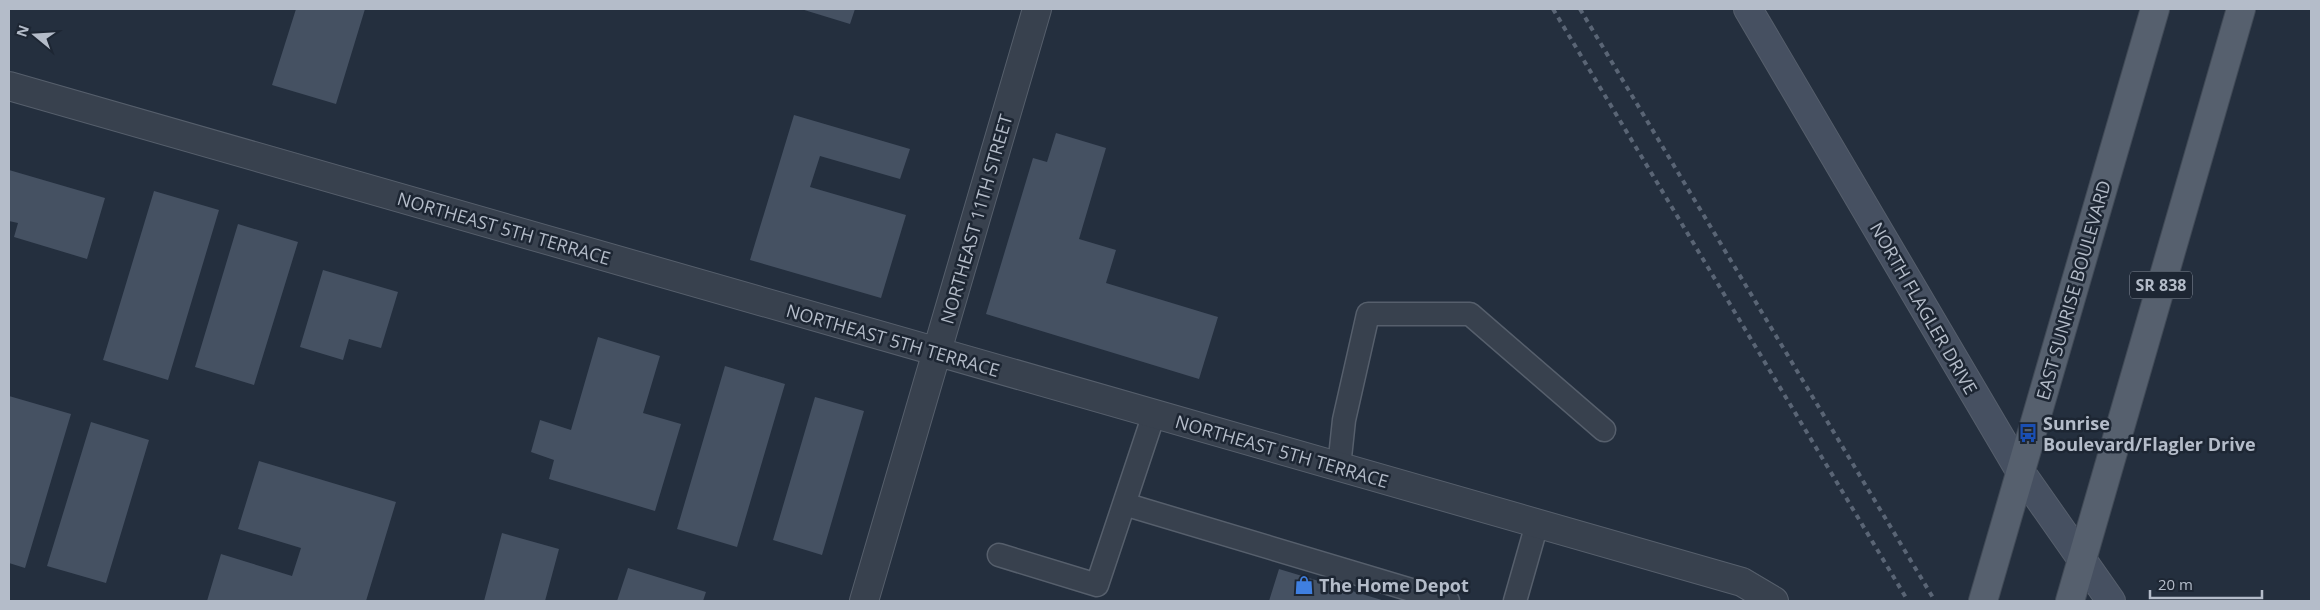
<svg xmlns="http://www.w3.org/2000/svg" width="2320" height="610" font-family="'Open Sans',sans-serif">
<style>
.building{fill:#455162}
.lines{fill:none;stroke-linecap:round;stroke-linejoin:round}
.lane-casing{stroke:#565f6c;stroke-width:25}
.street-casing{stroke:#565f6c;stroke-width:30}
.secondary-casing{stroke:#565f6c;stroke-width:30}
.primary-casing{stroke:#414a57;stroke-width:30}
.lane{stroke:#38414e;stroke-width:22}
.street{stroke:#38414e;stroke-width:28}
.secondary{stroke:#465061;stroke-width:28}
.primary{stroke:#56606e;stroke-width:28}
.rail{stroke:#5a6575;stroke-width:4;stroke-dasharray:5 5;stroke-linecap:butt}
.labels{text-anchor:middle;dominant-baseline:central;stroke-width:5;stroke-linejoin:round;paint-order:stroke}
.shield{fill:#1d2633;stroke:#878f9c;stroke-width:1}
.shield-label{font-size:16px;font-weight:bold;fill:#b4bcc9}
.street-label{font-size:18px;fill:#b4bcc9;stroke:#1d2633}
.poi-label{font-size:18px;font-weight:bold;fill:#b4bcc9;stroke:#1d2633;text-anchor:start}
</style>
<rect width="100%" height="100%" fill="#242f3e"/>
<!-- building -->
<path class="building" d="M296 9H365L336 104 272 85Z
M801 9H855L850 24Z
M794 115 910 149 900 179 820 156 810 187 906 215 881 298 750 260Z
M1056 133 1106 148 1079 239 1116 250 1106 283 1218 317 1199 379 986 314 1033 158 1047 162Z
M9 170 105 198 87 259 14 237 18 223 9 221Z
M154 191 219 210 168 380 103 360Z
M238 224 298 242 254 385 195 367Z
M323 270 398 292 381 348 349 339 343 360 300 347Z
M598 337 660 356 643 413 681 424 655 511 549 479 554 460 531 452 540 420 571 430Z
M725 366 785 384 737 547 677 529Z
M9 396 71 414 25 568 9 563Z
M815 397 864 411 822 555 773 540Z
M91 422 149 440 106 583 47 566Z
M259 461 396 502 366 601H207L221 554 292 576 301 548 238 529Z
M502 533 559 549 545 601H484Z
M628 568 706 592 703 601H617Z
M1279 569 1385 601H1269Z"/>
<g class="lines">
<!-- lane casing -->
<g class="lane-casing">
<path id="lane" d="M1339 467 1344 420 1368 314H1470L1604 430
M1124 504 1448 601
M999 555 1097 585 1154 414
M1515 601 1537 524"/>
</g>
<!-- street casing -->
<g class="street-casing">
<path id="street" d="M9 86 1742 582 1774 601
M864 601 1037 9"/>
</g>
<!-- secondary casing -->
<g class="secondary-casing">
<path id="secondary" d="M1748 9 2020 471 2111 601"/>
</g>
<!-- primary casing -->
<g class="primary-casing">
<path id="primary" d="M1983 601 2155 9
M2070 601 2241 9"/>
</g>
<!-- lane -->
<use href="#lane" class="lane"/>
<!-- street -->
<use href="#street" class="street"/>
<!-- secondary -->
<use href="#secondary" class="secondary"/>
<!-- primary -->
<use href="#primary" class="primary"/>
<!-- rail -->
<path class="rail" d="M1553 9 1908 601
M1580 9 1935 601"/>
</g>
<!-- icons -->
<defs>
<g id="bus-bare" transform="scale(1.5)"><path d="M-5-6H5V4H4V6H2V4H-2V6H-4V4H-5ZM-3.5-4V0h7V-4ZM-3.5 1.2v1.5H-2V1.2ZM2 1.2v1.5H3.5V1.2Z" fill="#1a4fb4" stroke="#1d2633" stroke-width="2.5" paint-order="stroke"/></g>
<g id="shop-bare" transform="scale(1.5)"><path d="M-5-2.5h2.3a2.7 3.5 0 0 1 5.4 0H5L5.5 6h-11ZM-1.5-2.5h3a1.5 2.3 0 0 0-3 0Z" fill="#3f7fe0" stroke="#1d2633" stroke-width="2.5" paint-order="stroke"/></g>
</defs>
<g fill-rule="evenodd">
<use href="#bus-bare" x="2028" y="433"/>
<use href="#shop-bare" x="1304" y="585"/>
</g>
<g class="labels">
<!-- shield labels -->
<rect class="shield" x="2130" y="271.5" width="62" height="27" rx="4"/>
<g class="shield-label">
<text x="2161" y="285">SR 838</text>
</g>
<!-- street labels -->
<g class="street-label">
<text transform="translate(976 219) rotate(-74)">NORTHEAST 11TH STREET</text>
<text transform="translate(504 228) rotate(16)">NORTHEAST 5TH TERRACE</text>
<text transform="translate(2073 290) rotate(-74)">EAST SUNRISE BOULEVARD</text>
<text transform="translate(1924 308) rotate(60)">NORTH FLAGLER DRIVE</text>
<text transform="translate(893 340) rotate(16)">NORTHEAST 5TH TERRACE</text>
<text transform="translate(1282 451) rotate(16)">NORTHEAST 5TH TERRACE</text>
</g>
<!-- poi labels -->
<g class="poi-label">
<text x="2043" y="423">Sunrise<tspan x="2043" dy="21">Boulevard/Flagler Drive</tspan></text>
<text x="1319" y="585">The Home Depot</text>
</g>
</g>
<!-- border -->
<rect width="2320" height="610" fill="none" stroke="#b4bcc9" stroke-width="20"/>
<!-- north arrow -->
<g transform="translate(35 35) rotate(288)" stroke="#1d2633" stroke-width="4" paint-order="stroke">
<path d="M0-4L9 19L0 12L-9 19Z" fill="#b4bcc9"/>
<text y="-8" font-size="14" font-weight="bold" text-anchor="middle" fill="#b4bcc9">N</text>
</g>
<!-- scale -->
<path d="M2150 590v8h112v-8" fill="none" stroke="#b4bcc9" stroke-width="2.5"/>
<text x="2158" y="590" font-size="15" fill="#b4bcc9" stroke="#1d2633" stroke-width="4" paint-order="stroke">20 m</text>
</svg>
